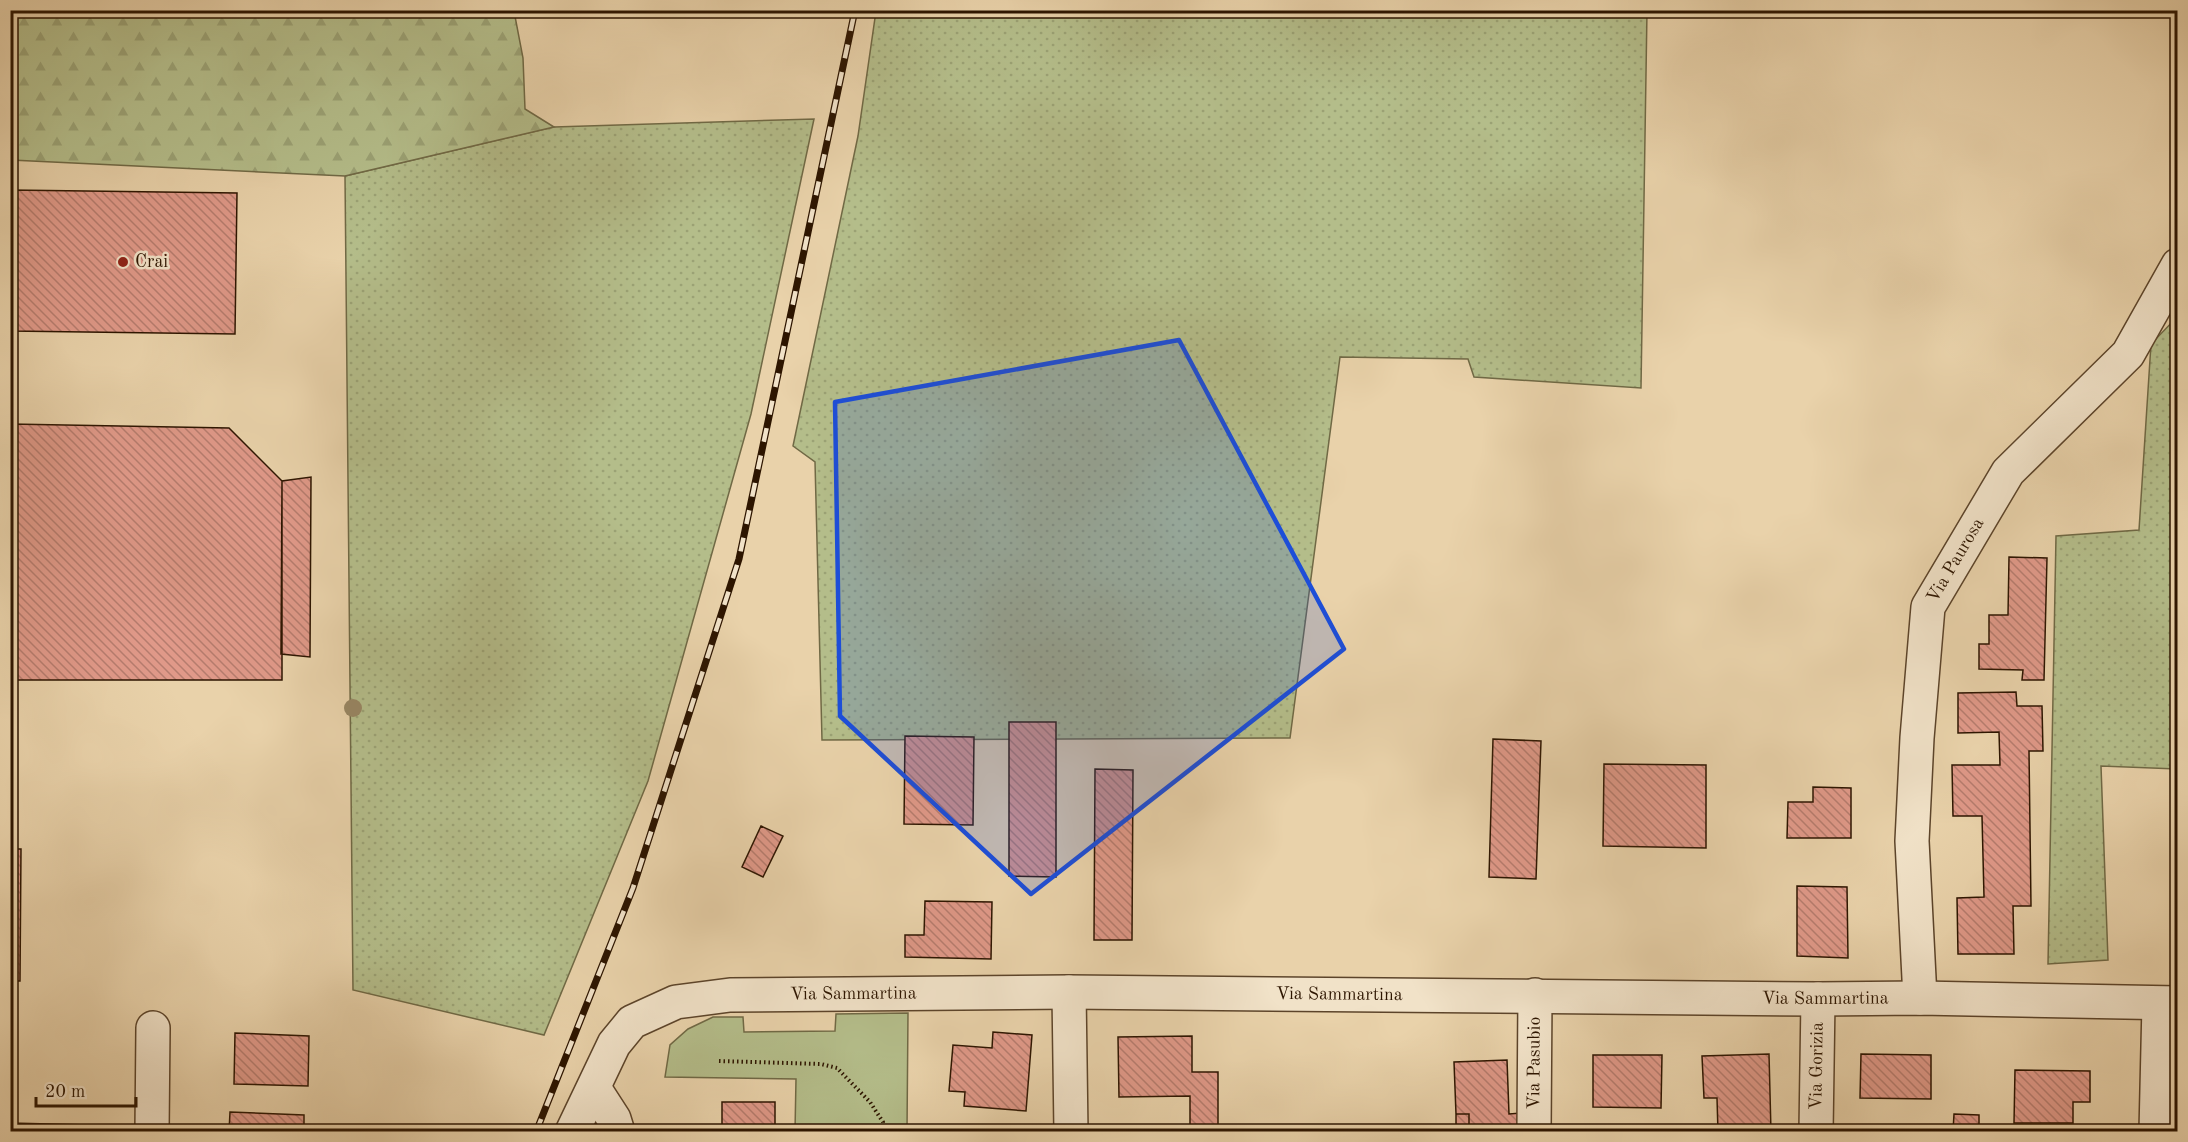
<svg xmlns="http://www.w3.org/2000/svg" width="2188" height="1142" font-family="'Old Standard TT',serif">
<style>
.grass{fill:url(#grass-dots);stroke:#706945;stroke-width:1.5}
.forest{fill:url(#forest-firs);stroke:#706945;stroke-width:1.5}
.park{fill:#b4bd8a;stroke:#706945;stroke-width:1.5}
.building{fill:url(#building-back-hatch);stroke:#2d1500;stroke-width:1.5}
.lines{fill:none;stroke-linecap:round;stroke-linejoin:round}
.minor-casing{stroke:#5c442a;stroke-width:36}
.path{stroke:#2d1500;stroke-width:4;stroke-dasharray:1.5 3;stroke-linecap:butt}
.minor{stroke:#f1e2c8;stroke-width:33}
.rail-casing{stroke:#2d1500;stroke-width:7}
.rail{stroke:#f1e2c8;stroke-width:4.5;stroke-dasharray:14;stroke-linecap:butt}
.tree{fill:#988663}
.marked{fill:#1d4ed8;fill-opacity:0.2;stroke:#1d4ed8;stroke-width:4.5;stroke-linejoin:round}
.poi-dot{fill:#8f2418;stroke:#f1e2c8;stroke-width:2}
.labels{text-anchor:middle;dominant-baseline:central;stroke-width:5;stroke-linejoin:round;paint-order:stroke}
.poi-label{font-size:18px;fill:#2d1500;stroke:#f1e2c8;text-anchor:start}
.street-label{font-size:18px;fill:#2d1500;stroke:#f1e2c8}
</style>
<defs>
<pattern id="grass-dots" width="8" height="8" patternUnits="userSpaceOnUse" patternTransform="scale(1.5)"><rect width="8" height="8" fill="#b4bd8a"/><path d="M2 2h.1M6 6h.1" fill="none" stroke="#9ba275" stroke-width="1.8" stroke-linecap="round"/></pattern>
<pattern id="forest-firs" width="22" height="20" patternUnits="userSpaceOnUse" patternTransform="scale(1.5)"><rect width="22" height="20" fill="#b4bd8a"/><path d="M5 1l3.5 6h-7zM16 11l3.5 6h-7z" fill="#9ba275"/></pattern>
<pattern id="building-back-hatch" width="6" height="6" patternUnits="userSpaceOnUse" patternTransform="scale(1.5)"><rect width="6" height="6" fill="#e09989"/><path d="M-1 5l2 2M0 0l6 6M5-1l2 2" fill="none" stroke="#b67c6e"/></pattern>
</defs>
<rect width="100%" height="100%" fill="#e9d2aa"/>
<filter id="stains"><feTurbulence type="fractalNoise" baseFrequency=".00333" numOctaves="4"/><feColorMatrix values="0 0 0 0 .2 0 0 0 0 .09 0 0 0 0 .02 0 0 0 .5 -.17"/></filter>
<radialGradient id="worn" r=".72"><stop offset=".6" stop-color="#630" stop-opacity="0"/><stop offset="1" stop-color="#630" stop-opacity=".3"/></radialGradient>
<!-- grass -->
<path class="grass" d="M876 11H1647L1641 388 1474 377 1468 359 1340 357 1290 738 822 740 815 462 793 446 858 136Z
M814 119 751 414 648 781 544 1035 353 990 345 176 554 127Z
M2177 317V769L2101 766 2108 960 2048 964 2056 536 2139 530 2151 344Z"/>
<!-- forest -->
<path class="forest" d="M10 11H514L523 58 525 109 554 127 345 176 11 160Z"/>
<!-- park -->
<path class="park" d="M908 1013 907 1131H795L796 1079 665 1077 670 1045 688 1029 713 1017H743L744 1032 835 1031 836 1014Z"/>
<!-- building -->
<path class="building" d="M10 190 237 193 235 334 10 331Z
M10 424 229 428 282 481V680H10Z
M311 477 310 657 281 654 282 481Z
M2009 557 2047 558 2044 680H2022L2023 670 1979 669V644H1989V615H2008Z
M2016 692 2017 706H2042L2043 751H2029L2031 906H2013L2014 954H1958L1957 898 1984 897 1982 816H1953L1952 765H2000L1999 732 1958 733V693Z
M1009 722H1056V877L1009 876Z
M905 736 974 737 973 825 904 824Z
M1493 739 1541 741 1536 879 1489 877Z
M1604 764 1706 765V848L1603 846Z
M1095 769 1133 770 1132 940H1094Z
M1813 787 1851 788V838H1787L1788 802H1813Z
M761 826 783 836 763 877 742 867Z
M10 849H21L20 981H10Z
M1797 886 1847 887 1848 958 1797 956Z
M925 901 992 902 991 959 905 957V935H924Z
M993 1032 1032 1035 1026 1111 964 1106 965 1092 949 1091 953 1045 992 1048Z
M235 1033 309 1036 308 1086 234 1084Z
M1192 1036V1072H1218V1132H1190V1096L1119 1097 1118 1037Z
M1769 1054 1771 1132H1718L1717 1098H1704L1702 1056Z
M1861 1054 1931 1055V1099L1860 1098Z
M1593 1055H1662L1661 1108 1593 1107Z
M1507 1060 1509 1114 1521 1113 1522 1132H1469V1114H1456L1454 1062Z
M2015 1070 2090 1071V1102H2073V1123H2014Z
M722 1102H775V1132H722Z
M230 1112 304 1115V1132H229Z
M1456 1114H1469V1132H1456Z
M1954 1114 1979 1115V1126L1999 1127V1132H1953Z
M10 1123 129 1126V1132H10Z"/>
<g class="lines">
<!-- minor casing -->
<g class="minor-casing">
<g id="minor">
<path d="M1069 992 1071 1132"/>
<path id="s1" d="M1920 998 1912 841 1917 738 1928 607 2008 472 2128 354 2178 265"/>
<path d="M594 1088 614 1119 618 1132"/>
<path d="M152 1132 153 1028"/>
<path id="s2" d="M572 1132 614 1044 632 1022 676 1002 730 995 1069 992 1818 999 1920 998 2178 1003"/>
<path id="s3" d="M1534 1132 1535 995"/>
<path id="s4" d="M1816 1132 1818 999"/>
<path d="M2156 1132 2159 1004"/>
</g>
</g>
<!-- path -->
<path class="path" d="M719 1061 821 1064 837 1068 870 1102 883 1122V1132"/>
<!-- minor -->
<use href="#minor" class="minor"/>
<!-- rail casing -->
<g class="rail-casing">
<path id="rail" d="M536 1132 633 888 739 559 855 10"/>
</g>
<!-- rail -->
<use href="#rail" class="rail"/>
</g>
<!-- trees -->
<circle class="tree" cx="353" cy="708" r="9"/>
<!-- marked area -->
<path class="marked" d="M1179 340 1344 649 1031 894 840 716 835 402Z"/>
<!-- markers -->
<circle class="poi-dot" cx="123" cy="262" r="6"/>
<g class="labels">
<!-- poi labels -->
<g class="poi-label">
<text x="135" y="262">Crai</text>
</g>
<!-- street labels -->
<g class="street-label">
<text stroke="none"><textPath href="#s1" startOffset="446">Via Paurosa</textPath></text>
<text stroke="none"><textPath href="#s2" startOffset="352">Via Sammartina</textPath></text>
<text stroke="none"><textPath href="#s2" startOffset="838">Via Sammartina</textPath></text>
<text stroke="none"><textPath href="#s2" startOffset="1324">Via Sammartina</textPath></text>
<text stroke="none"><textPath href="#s3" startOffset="69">Via Pasubio</textPath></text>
<text stroke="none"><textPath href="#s4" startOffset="66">Via Gorizia</textPath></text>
</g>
</g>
<!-- margin -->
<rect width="2188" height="1142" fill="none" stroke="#e9d2aa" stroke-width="36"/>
<rect x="12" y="12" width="2164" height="1118" fill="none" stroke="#2d1500" stroke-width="3"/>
<rect x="18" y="18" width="2152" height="1106" fill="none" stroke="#2d1500" stroke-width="1.5"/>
<!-- scale -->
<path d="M36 1097v9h100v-9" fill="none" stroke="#2d1500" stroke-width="3"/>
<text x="45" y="1097" font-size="18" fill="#2d1500" stroke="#f1e2c8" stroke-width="4.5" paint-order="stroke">20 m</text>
<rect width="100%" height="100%" filter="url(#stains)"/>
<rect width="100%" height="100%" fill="url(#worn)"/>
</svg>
